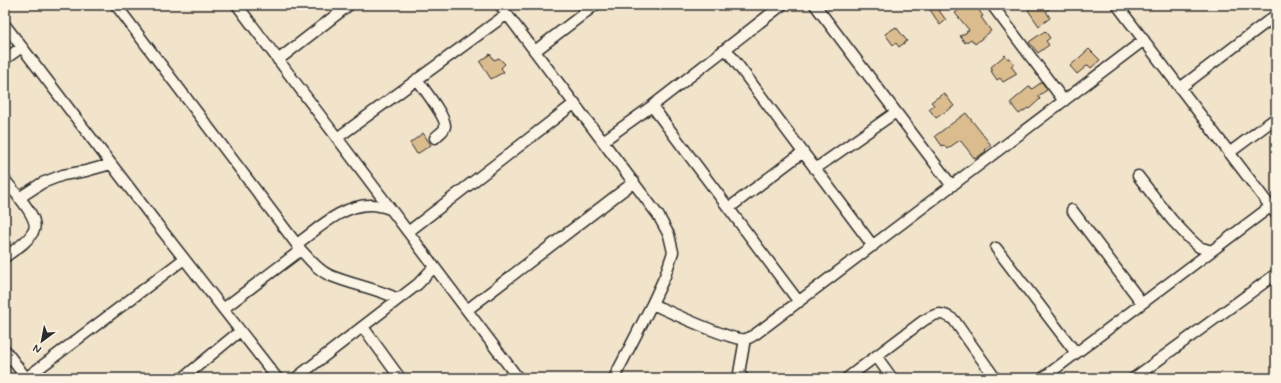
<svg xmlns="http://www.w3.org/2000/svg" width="1281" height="383" font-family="Mynerve,sans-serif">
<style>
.building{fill:#dbbc8e;stroke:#2b2b2b}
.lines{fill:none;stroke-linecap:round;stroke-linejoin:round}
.minor-casing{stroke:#2b2b2b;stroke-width:13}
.minor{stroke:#fcf5e5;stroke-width:10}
</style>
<rect width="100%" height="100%" fill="#f2e4cb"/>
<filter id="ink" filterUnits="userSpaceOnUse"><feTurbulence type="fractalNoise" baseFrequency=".025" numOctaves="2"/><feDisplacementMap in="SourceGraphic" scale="8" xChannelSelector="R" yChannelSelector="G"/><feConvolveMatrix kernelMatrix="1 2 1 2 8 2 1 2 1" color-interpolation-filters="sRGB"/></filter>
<g filter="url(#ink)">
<!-- building -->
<path class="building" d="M927 5H935L946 20 940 25Z
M966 5H975L983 16 981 17 991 31 975 44 971 39 965 43 960 36 966 33V32L969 30 955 13Z
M1028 5H1054L1046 11 1050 18 1039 26 1028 10 1030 8Z
M896 27 907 41 899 47 896 43 893 45 885 34Z
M1045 31 1050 38 1046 41 1049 45 1038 53 1029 42Z
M1089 49 1100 60 1091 68 1088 65 1077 74 1070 66Z
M490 54 494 60 499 58 505 64 501 68 504 72 491 79 480 62Z
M1005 55 1008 59 1010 58 1014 64 1011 66 1017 74 1003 82 1000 78 997 80 991 71 993 70 991 67Z
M1042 82 1047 90 1038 96 1040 99 1029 109 1028 108 1019 114 1010 103 1030 86 1032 89Z
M944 93 954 106 936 118 929 109 934 105 931 102Z
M966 113 991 145 985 150 986 151 975 159 960 140 947 149 944 145 942 146 935 136Z
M423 133 431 145 417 154 410 143Z"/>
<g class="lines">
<!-- minor casing -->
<g class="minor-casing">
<path id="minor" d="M116 5 301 250C309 259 318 270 329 275 352 285 376 288 398 299
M237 5 518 378
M500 5 658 215 669 235 673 252 665 276 652 304 614 378
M815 5 952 186
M992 5 1064 101
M1117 5 1276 214
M5 25 157 224 277 378
M726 49 873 246
M535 51 595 5
M5 59 22 47
M278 60 349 5
M417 79C423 88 446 117 445 126 445 131 438 134 435 138
M1180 88 1276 15
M652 106 799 302
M337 138 507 14
M603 141 652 106 782 5
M1229 153 1276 118
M815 169 896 112
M1138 176 1172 220 1190 239 1199 247 1211 251
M5 180C13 191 42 219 33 232 27 243 14 250 5 257
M19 198 42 183 63 175 86 171 111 164
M729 208 803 152
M1072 210 1142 303
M408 232 575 103
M297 244C319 228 343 204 372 205 378 205 384 207 390 209
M996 248 1076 353
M652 304C668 311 733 342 746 339 749 338 754 335 757 333L1144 40
M223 309 301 250
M467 310 634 182
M363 327 400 378
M5 350 26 378
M876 356 892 378
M26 378 184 259
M183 378 240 331
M296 378 418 284 434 267
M743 378 739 373 745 339
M847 378 923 321C936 313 941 311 954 320L995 378
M1043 378 1270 207
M1134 378 1276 274"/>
</g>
<!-- minor -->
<use href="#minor" class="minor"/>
</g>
</g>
<!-- margin -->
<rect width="1281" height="383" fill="none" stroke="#fcf5e5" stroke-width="20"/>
<rect x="10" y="10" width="1261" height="363" fill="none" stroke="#2b2b2b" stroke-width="1.5" filter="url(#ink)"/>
<!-- north arrow -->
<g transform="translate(42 341) rotate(212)" stroke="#fcf5e5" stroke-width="3" paint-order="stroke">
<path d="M0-3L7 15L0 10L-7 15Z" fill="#2b2b2b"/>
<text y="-6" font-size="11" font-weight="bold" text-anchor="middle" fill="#2b2b2b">N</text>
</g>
</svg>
